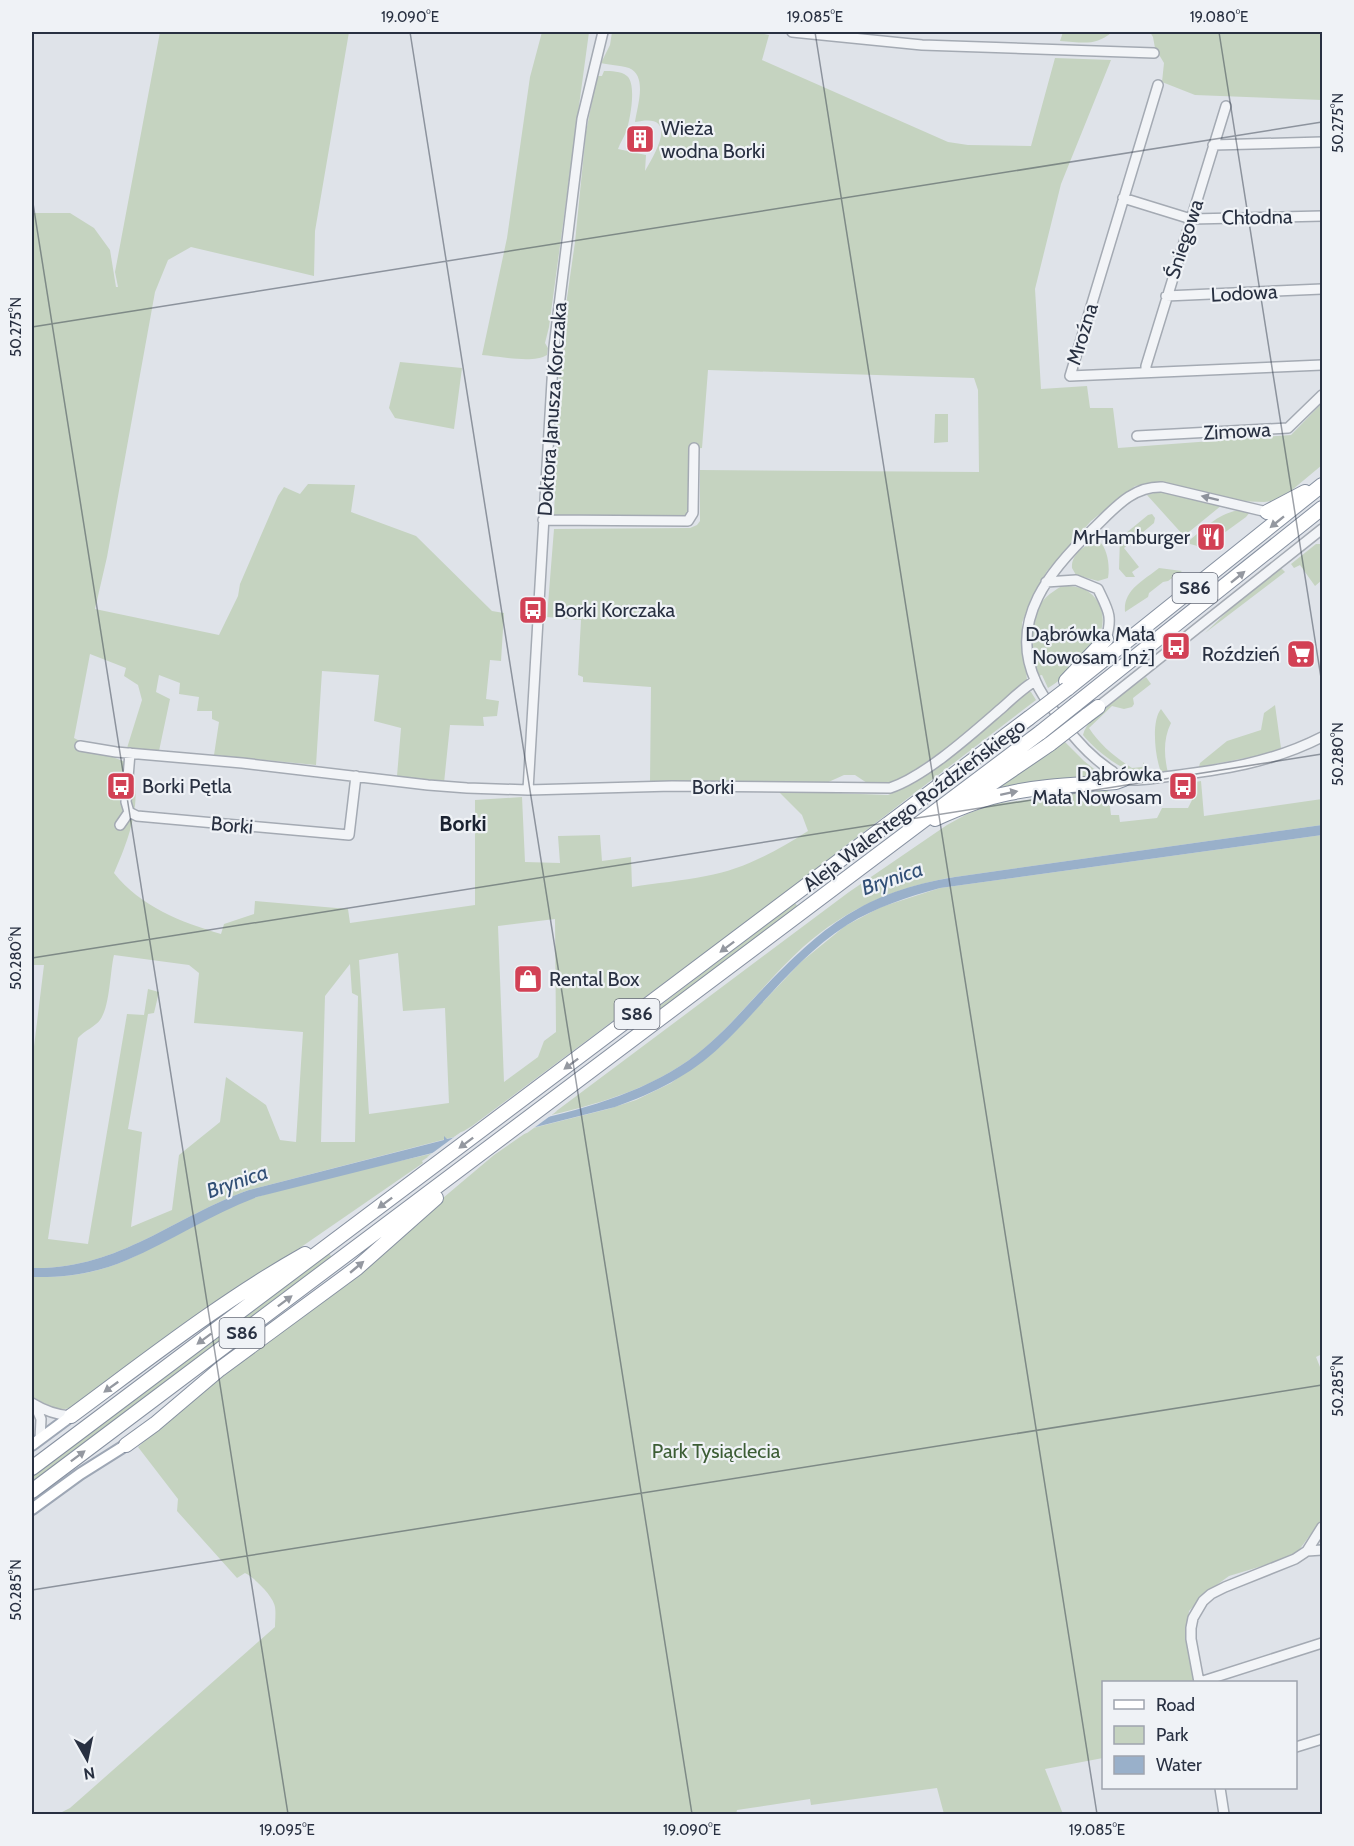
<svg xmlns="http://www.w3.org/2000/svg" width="1354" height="1846" font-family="Cabin,sans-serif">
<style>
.green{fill:#c5d3c0;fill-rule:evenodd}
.water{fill:#99b0ca}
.pier{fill:#dfe3e9}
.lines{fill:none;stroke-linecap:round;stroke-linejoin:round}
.minor-casing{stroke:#a4aab3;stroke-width:12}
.major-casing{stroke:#9ea7b5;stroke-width:14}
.highway-casing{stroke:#8690a0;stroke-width:16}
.minor{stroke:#f2f4f7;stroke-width:9}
.major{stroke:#fff;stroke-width:10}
.highway{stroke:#fff;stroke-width:14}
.highway-bridge-casing{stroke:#8690a0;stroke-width:16;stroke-linecap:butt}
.highway-bridge{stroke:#fff;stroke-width:14}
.oneway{fill:#8d929c}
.oneway2{fill:#9498a0}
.ticks{fill:none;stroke:#283041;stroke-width:1.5;stroke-opacity:0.45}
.labels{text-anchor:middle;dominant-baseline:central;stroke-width:4.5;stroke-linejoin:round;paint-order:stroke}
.shield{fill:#eff2f6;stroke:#646a77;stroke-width:1.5}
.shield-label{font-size:18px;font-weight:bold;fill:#283041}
.poi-label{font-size:20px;fill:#283041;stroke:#eff2f6;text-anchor:start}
.street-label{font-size:20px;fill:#283041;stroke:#eff2f6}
.park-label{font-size:20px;fill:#3c5d35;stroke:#eff2f6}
.neighbourhood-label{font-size:21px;font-weight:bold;fill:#1a2231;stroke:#eff2f6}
.water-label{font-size:21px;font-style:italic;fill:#314f76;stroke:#eff2f6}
.neatline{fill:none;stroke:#283041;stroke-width:2}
.ticks-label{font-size:15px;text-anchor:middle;fill:#283041}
</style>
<rect width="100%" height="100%" fill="#dfe3e9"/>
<!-- green -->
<path class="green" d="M160 32H349L315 231 314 276 191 247 168 260 155 292 107 557 95 609 219 635 238 596 240 584 278 496 284 487 300 494 308 484 355 485 351 512 416 536 492 611 504 613 501 661 490 660 486 699 499 701 497 716 483 717 484 726 450 725 444 783 397 776 401 728 374 721 379 675 322 671 316 765 214 755 219 722 212 719V711H197L199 697 179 694 180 683 159 675 156 692 170 699 159 751 127 748 142 700 138 685 124 676 126 668 90 654 74 738 105 754 128 763C146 796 128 841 114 873 141 907 181 922 221 934L224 924 254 914 255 901 348 909 350 923 475 905V800L522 797 525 862 560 863 558 836 600 835 602 861 631 857 632 887C656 883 682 881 706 876 742 870 777 851 808 831L802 815 778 791 888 795 917 781 972 739 1027 692H1031L1036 700 766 907 472 1126 454 1137 249 1190C173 1217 118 1270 32 1268V1063L44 965H32V213H70L94 228 110 250 116 287H118L115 272ZM555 919 556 1032 544 1041 538 1057 504 1082 498 926ZM398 953 403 1011 445 1008 449 1103 369 1114 359 960ZM114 955 189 965 199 973 194 1023 303 1032 296 1142 280 1140 266 1105 226 1077 220 1122 179 1155 172 1210 131 1227 142 1132 128 1129 148 1014 154 1013 159 992 148 989 144 1015 127 1014 88 1244 48 1239 78 1038C84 1031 96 1026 100 1020 110 1007 110 971 114 955ZM350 964 352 993 358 996 355 1142H321L325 996Z
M542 32H589L549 327 545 343 548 348 547 355C533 364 498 356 482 355L507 238 530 77Z
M612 32H754L769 35 762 60 948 142 968 145 1031 146 1055 58 1111 60 1061 184 1035 289 1041 389 1087 386 1090 408H1113L1118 448 1291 435 1322 403V465L1280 500 1264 502 1236 501 1154 483 1135 486 1091 521 1047 571 1031 599 1022 623 1027 681 966 734 899 781 879 784 867 783 855 775H844L824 784 650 782 651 687 583 682V677L578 675 581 620 547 617 554 529 690 528 697 525 700 521V470L979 472 978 390 974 378 708 370 702 448 690 449 689 512 687 516 554 517 560 347 575 242 586 132 597 76H602L604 71C611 71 621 71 627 76 637 84 630 121 626 132 624 137 620 143 618 149L646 155 645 171C656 152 680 112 635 122 637 107 648 76 629 68 619 65 610 65 601 63L610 45Z
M1063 32H1112C1095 47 1081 42 1060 41Z
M1150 32H1322V100L1195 95 1162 82 1164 63 1155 48 1153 37Z
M400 362 462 368 454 429 395 418 389 408Z
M935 414H948V442L934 443Z
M1158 492H1166L1222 505 1184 536 1147 495Z
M1241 510 1250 512 1246 517 1224 533 1218 527 1202 539 1205 548 1190 544V540C1206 527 1220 512 1241 510Z
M1152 514 1155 518 1154 523 1124 548 1139 567 1132 572 1135 577H1126L1119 569 1120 538 1148 515Z
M1099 541C1108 549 1110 567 1108 578L1098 581 1076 575 1072 568C1071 554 1086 543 1099 541Z
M1316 544H1322V580L1315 586 1300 565 1294 568 1291 564Z
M1159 568 1182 571 1168 581 1163 582 1149 593 1148 597 1125 612C1123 590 1143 581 1159 568Z
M1281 568 1285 572 1205 633 1229 610Z
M1062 586C1076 586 1087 587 1096 599 1120 634 1074 671 1048 688L1042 675 1037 676C1026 638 1024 607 1062 586Z
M1146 677 1151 684 1133 698 1134 704 1132 707 1124 709 1112 706 1089 728C1100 745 1115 757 1132 768L1142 767 1144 762V772C1126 776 1094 749 1083 735 1089 712 1127 691 1146 677Z
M1275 705 1281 748 1266 754 1199 767 1200 763 1227 741 1261 730 1264 713Z
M1161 709 1171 723C1163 739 1164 756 1168 773L1161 772C1155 757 1151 721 1161 709Z
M1065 742 1084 761 1103 776 1073 779 986 794Z
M1201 781 1204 816 1322 799V825L955 877C898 886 847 908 803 947 767 980 738 1020 701 1051 658 1086 603 1103 551 1115L849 892 947 825 967 814 994 804 1108 790 1111 815H1119L1120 822 1157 818 1162 808H1188L1192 800 1186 796 1195 782Z
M1322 835V1354L1316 1357 1322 1372V1519L1299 1550 1289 1558 1229 1576 1207 1592 1189 1611 1186 1640 1194 1682H1104L1103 1758 1045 1769 1063 1814H944L937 1788 811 1805 810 1799 737 1810 736 1814H58L70 1808 275 1627C275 1621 276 1613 275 1607 274 1597 254 1577 245 1573L237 1578 177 1511 178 1499 138 1447 220 1374 354 1273 494 1155 533 1128 608 1109 636 1100 671 1083 721 1046 801 962 845 926 881 907 940 888Z
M795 903 798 907 647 1022 644 1018Z
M434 1153 422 1161 423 1163 188 1325 73 1408 55 1410 32 1400V1277C65 1278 99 1273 129 1259 172 1239 212 1211 257 1197 314 1179 375 1167 434 1153Z
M329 1253 332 1258 32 1484V1476Z"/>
<!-- water -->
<path class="water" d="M1322 825V835L940 888C907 897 876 907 847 925 797 957 763 1006 721 1046 691 1075 654 1093 615 1107L257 1197C212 1214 171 1241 127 1260 97 1273 64 1278 32 1277V1268C118 1270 173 1217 249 1190L444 1140V1136L447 1139C525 1121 611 1110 680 1066 710 1047 733 1021 757 995 820 929 861 892 955 877Z"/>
<!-- pier -->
<path class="pier" d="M557 1111 527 1133 427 1157 461 1132Z"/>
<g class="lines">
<!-- minor casing -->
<g class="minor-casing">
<path id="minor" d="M792 32 922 45 1154 53
M1158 85 1070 376 1322 365
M1213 145 1322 142
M1123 198 1191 219 1322 216
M1166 296 1322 289
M1146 372V366L1226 106
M1137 436 1288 428 1322 395
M1267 512 1162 487C1132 486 1114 509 1094 528 1051 569 1007 620 1036 682 1042 697 1054 710 1064 724 1078 743 1092 758 1112 771 1115 774 1120 778 1123 779 1133 782 1154 778 1164 777 1221 770 1271 763 1322 737
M543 520 688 521 693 513 694 448
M1046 582 1076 580 1098 589C1108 610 1113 616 1106 639
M1098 707 1322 529
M80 746 116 752 242 763 428 785 467 788 528 790 672 786 890 788C926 776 974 732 1003 707 1013 698 1023 688 1035 681
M528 790 554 347 582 119 603 32
M129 812 137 816 349 835 356 776
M120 825 129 812 126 802 130 753
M32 1403C45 1411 56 1415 71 1416
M35 1405 41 1419 40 1439
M1307 1551 1322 1527
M1199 1682 1191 1639V1628L1193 1618 1203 1601 1211 1594 1225 1587 1295 1559 1307 1551 1322 1550
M1200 1682 1322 1643
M1296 1747 1322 1739
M1220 1788 1224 1814"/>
</g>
<!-- major casing -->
<g class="major-casing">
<path id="major" d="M32 1445 71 1416
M32 1509 80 1474 126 1445"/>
</g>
<!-- highway casing -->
<g class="highway-casing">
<path id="highway" d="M1267 512 1305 492
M1066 681 1106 639
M1067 689 1322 485
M1076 704 1322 508
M1086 716 1098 707
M969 799 1050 744
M935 819C959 808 984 798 1010 793 1044 785 1081 785 1116 782L1124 779
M71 1416C147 1360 223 1300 305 1254
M126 1445 155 1424 220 1369 357 1268 436 1198
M32 1468 1029 718
M32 1491 1041 732"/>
</g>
<!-- minor -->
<use href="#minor" class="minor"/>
<!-- major -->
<use href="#major" class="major"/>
<!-- highway -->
<use href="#highway" class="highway"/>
<!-- highway-bridge casing -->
<g class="highway-bridge-casing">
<path id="highway-bridge" d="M1029 718 1067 689
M1041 732 1076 704
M1050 744 1086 716"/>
</g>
<!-- highway-bridge -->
<use href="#highway-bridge" class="highway-bridge"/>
</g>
<!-- one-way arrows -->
<defs><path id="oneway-solid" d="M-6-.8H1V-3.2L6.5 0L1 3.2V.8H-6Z" transform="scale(1.5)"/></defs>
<use class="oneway" href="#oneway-solid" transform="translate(1210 498) rotate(-166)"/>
<g class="oneway2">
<use href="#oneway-solid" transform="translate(1277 522) rotate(141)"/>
<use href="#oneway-solid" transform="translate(1238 577) rotate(-39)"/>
<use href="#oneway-solid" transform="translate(1009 793) rotate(-12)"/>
<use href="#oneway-solid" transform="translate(727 947) rotate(143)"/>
<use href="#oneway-solid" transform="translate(571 1064) rotate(143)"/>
<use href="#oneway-solid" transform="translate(466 1143) rotate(143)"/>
<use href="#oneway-solid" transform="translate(385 1203) rotate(143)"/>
<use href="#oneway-solid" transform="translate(357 1267) rotate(-40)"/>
<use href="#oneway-solid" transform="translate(285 1301) rotate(-37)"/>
<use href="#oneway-solid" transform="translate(204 1339) rotate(143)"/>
<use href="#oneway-solid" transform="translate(111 1387) rotate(144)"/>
<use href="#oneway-solid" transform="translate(78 1456) rotate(-37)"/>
</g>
<!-- ticks -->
<path class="ticks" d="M410 32 692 1814M815 32 1097 1814M1219 32 1322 684M32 197 288 1814M32 327 1322 122M32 958 1322 754M32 1590 1322 1385"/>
<!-- icons -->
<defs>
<g id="building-square" transform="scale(1.5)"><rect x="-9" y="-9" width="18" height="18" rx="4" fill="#d24155" stroke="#eff2f6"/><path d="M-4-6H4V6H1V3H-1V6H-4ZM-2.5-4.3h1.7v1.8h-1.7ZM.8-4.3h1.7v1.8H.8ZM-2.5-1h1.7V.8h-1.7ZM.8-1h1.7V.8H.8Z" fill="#fff"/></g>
<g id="restaurant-square" transform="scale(1.5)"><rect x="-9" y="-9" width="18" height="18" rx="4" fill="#d24155" stroke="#eff2f6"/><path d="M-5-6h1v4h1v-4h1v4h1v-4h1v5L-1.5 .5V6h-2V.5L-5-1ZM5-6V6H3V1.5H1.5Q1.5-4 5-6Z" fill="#fff"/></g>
<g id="bus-square" transform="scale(1.5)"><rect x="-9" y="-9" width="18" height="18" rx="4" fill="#d24155" stroke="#eff2f6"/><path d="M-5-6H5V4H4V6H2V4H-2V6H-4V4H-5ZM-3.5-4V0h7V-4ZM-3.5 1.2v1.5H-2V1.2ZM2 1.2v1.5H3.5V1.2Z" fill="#fff"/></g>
<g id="supermarket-square" transform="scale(1.5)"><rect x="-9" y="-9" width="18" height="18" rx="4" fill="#d24155" stroke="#eff2f6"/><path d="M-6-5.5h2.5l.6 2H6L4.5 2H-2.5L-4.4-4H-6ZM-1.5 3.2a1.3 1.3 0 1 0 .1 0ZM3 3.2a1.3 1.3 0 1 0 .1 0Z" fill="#fff"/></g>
<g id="shop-square" transform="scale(1.5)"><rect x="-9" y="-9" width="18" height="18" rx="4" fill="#d24155" stroke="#eff2f6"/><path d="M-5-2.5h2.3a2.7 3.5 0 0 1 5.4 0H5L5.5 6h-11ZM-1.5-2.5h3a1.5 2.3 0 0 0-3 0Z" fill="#fff"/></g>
</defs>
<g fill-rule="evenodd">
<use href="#building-square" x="640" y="139"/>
<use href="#restaurant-square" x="1211" y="537"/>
<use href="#bus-square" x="533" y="610"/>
<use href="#bus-square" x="1176" y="646"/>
<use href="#supermarket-square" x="1301" y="654"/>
<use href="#bus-square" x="121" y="786"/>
<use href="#bus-square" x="1183" y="786"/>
<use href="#shop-square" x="528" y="979"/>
</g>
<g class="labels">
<!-- shield labels -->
<g class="shield">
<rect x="1172.5" y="573" width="45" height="30" rx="4.5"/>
<rect x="614.5" y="999" width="45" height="30" rx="4.5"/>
<rect x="219.5" y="1318" width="45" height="30" rx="4.5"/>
</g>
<g class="shield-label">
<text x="1195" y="588">S86</text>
<text x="637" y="1014">S86</text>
<text x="242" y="1333">S86</text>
</g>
<!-- poi labels -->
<g class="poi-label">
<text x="661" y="128">Wieża<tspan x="661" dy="23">wodna Borki</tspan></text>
<text x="1190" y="537" text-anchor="end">MrHamburger</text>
<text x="554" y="610">Borki Korczaka</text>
<text x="1155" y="634" text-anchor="end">Dąbrówka Mała<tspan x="1155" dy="23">Nowosam [nż]</tspan></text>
<text x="1280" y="654" text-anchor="end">Roździeń</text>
<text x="1162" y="774" text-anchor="end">Dąbrówka<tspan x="1162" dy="23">Mała Nowosam</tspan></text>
<text x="142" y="786">Borki Pętla</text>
<text x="549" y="979">Rental Box</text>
</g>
<!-- street labels -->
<g class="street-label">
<text transform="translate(1257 217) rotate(-1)">Chłodna</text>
<text transform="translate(1184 239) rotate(-72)">Śniegowa</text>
<text transform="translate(1244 293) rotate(-3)">Lodowa</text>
<text transform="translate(1082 334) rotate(-73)">Mroźna</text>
<text transform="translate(552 409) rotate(-86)">Doktora Janusza Korczaka</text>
<text transform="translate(1237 431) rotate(-3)">Zimowa</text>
<text x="713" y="787">Borki</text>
<text transform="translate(914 805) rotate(-37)">Aleja Walentego Roździeńskiego</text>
<text transform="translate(232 825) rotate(5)">Borki</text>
</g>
<!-- park labels -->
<g class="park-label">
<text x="716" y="1451">Park Tysiąclecia</text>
</g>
<!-- neighbourhood labels -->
<g class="neighbourhood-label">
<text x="463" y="823">Borki</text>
</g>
<!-- water labels -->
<g class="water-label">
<text transform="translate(892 878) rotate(-19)">Brynica</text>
<text transform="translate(237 1181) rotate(-19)">Brynica</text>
</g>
</g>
<!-- border -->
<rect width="1354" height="1846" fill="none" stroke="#eff2f6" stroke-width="66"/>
<!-- legend -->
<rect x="1102" y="1681" width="195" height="108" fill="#eff2f6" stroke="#9fa4ae" stroke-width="1.5"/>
<rect x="1114" y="1700" width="30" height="9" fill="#ffffff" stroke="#9fa4ae" stroke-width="1.5"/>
<text x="1156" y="1711" font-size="18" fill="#283041">Road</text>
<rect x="1114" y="1726" width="30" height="18" fill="#c5d3c0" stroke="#9fa4ae" stroke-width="1.5"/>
<text x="1156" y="1741" font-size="18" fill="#283041">Park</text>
<rect x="1114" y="1756" width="30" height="18" fill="#99b0ca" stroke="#9fa4ae" stroke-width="1.5"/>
<text x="1156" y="1771" font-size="18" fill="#283041">Water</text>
<!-- north arrow -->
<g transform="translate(87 1759) rotate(171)" stroke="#eff2f6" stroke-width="4.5" paint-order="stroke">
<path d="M0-4.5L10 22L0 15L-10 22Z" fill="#283041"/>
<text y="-9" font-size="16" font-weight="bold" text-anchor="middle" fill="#283041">N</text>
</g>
<rect x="33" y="33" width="1288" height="1780" class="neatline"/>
<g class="ticks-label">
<text x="410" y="22">19.090°E</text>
<text x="815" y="22">19.085°E</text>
<text x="1219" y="22">19.080°E</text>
<text transform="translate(1338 123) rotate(-90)" y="5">50.275°N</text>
<text transform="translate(16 327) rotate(-90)" y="5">50.275°N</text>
<text transform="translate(1338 754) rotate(-90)" y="5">50.280°N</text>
<text transform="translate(16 958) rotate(-90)" y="5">50.280°N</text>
<text transform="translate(1338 1386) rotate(-90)" y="5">50.285°N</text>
<text transform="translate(16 1590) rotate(-90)" y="5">50.285°N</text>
<text x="287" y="1835">19.095°E</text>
<text x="692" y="1835">19.090°E</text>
<text x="1097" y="1835">19.085°E</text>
</g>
</svg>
